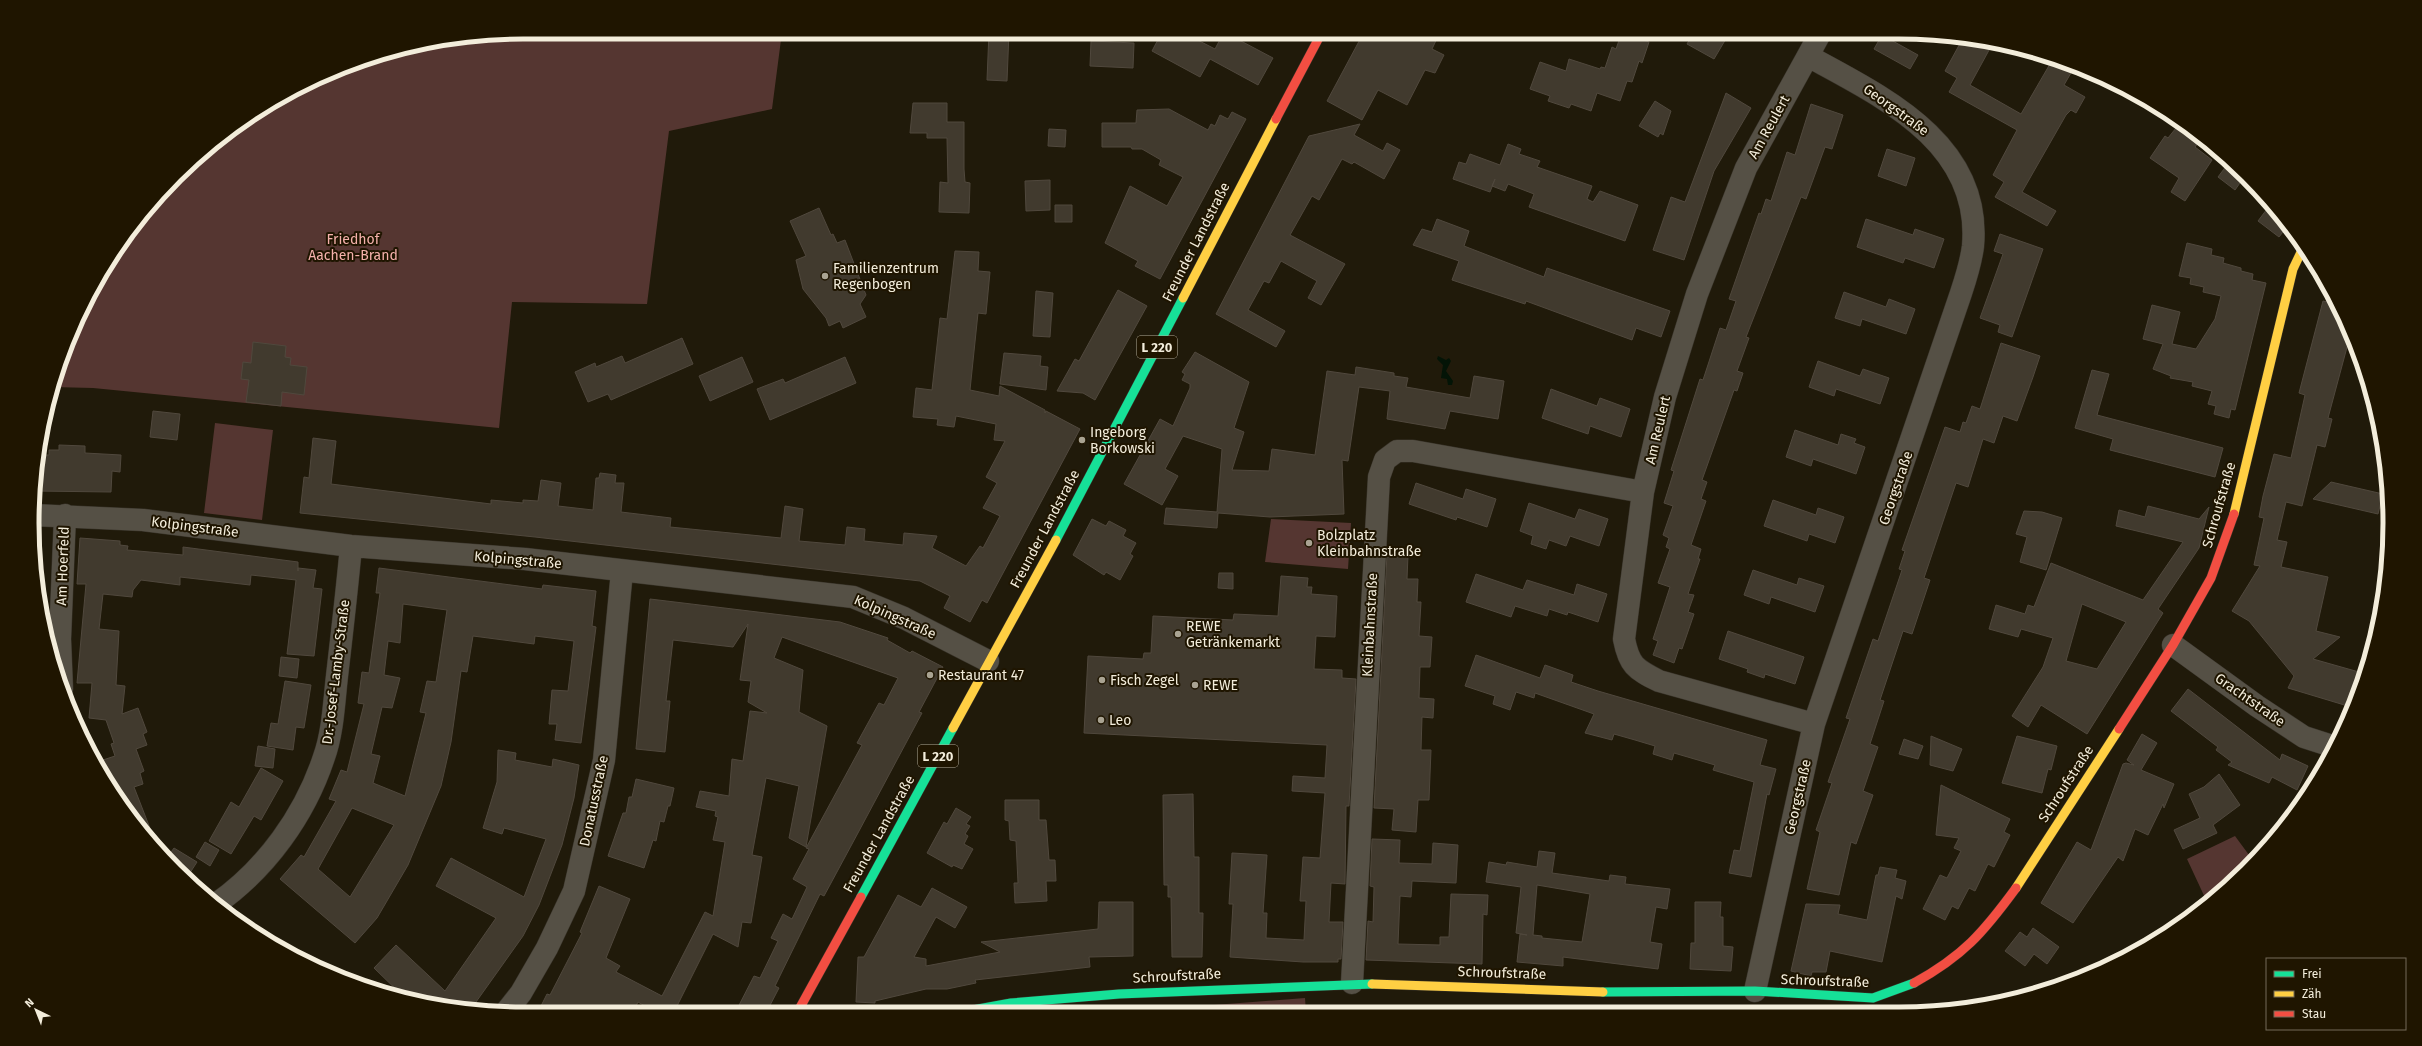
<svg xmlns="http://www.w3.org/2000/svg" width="2422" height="1046" font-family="'Fira Sans',sans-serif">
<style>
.green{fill:#553631}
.water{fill:#031406}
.building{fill:#413a2e;stroke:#50483d;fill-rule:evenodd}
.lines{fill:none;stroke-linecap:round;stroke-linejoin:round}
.street-casing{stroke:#383329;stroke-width:23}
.fast-casing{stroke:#383329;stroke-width:10}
.slow-casing{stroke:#383329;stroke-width:10}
.jam-casing{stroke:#383329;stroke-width:10}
.street{stroke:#555045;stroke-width:22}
.fast{stroke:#16e098;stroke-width:9}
.slow{stroke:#ffcf43;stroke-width:9}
.jam{stroke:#f24e42;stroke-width:9}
.poi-dot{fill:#a9a392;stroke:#1f1500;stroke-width:1.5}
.labels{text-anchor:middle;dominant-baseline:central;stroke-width:4;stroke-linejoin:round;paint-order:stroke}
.shield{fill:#1f1500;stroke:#b3ac99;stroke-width:1}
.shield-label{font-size:13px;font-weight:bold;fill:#f3eddb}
.street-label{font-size:14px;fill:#f3eddb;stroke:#1f1500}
.park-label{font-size:14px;fill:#f5b1ab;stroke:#1f1500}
.poi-label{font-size:14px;fill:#f3eddb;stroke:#1f1500;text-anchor:start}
.rim{fill:none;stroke:#f3eddb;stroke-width:5}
</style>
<rect width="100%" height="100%" fill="#201a0a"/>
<!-- green -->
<path class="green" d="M523 32H782L772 109 669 131 647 304 512 302 499 428 93 388 52 387 58 365 98 278 154 199 199 154 278 98 365 58 427 41Z
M215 423 273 430 262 520 204 513Z
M1271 519 1351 523 1348 569 1265 562Z
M2235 836 2252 859 2223 892 2207 902 2187 859Z
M1305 998 1306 1012H1123Z"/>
<!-- water -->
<path class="water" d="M1438 356 1446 360 1449 358 1451 361 1446 371 1453 381 1452 385H1448L1447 379 1441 378 1443 365 1437 359Z"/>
<!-- building -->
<path class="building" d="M989 32H1009L1007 81 987 80Z
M1162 32H1182L1215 49 1224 32 1273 58 1258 85 1210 59 1200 77 1152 51Z
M1364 32H1440L1432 49 1444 55 1435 73 1425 70 1407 105 1378 90 1362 120 1327 101Z
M1622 32 1649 42 1642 63 1639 61 1632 82 1627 81 1620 101 1597 93 1591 111 1571 104 1569 108 1548 101 1550 96 1530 89 1540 62 1566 71 1569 59 1600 69 1601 67 1605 68 1612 47 1616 49Z
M1694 32H1730L1714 59 1687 44Z
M1882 35 1918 55 1910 69 1874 49Z
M1963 38 1994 41 1970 85 2021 114 2054 57 2075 66 2064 85 2085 97 2076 113 2071 110 2066 115 2022 192 2056 211 2047 226 1995 197 2004 182 1993 175 2017 130 1949 92 1957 78 1945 71Z
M1091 41 1134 43 1133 68 1090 66Z
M1726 93 1751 108 1714 171 1684 260 1653 250 1671 197 1685 202Z
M1655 101 1671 111 1663 135 1660 133 1658 137 1639 126Z
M913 103H947V122H964V169L965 182 970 183 969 213 939 212 940 182 948 183 947 138H927V133H910Z
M1811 104 1843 115 1832 149 1825 147 1806 199 1801 197 1746 337 1749 338 1737 371 1743 373 1737 391 1734 390 1702 480 1707 482 1701 499 1706 501 1691 545 1701 549 1698 559H1700L1688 594 1694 595 1688 612 1694 614 1682 649 1679 648 1674 663 1653 655 1658 641 1653 639 1670 587 1658 583 1670 549 1666 547 1669 538 1663 535 1673 506 1664 503 1674 471 1671 470 1700 379 1703 380 1720 328 1726 330 1736 301 1729 299 1759 213 1761 214 1766 199 1771 201 1787 152 1795 155Z
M1169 109 1208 130 1211 124 1215 126 1220 115 1228 119 1232 112 1246 119 1160 279 1135 266 1138 261 1105 243 1130 186 1167 206 1183 177 1159 165 1161 160 1142 149H1132L1131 147H1102V123H1136L1137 110Z
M2180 123 2201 139 2195 147 2212 160 2185 201 2171 192 2179 178 2150 158 2165 136 2168 138Z
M1360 124 1354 135 1383 151 1387 143 1400 150 1384 179 1354 162 1352 164 1342 159 1319 200 1312 196 1290 235 1345 264 1321 305 1308 298 1317 281 1281 261 1269 283 1264 281 1248 310 1285 331 1276 347 1216 314 1309 136Z
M1049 129 1066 130 1065 147 1048 146Z
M1508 144 1521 149 1519 154 1540 161 1537 167 1592 186 1587 199 1593 202 1600 191 1638 205 1625 241 1529 207 1534 194 1508 184 1505 191 1492 186 1495 179 1490 192 1453 179 1459 162 1466 164 1470 154 1500 165Z
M1887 149 1915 158 1906 186 1878 176Z
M2230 161 2242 175V180L2235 190 2218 177Z
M1050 180V210L1026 211 1025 181Z
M1055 205H1072V222H1055Z
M2270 205 2289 224 2279 237 2258 221Z
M819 208 831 235 833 234 837 243 845 240 866 295 860 304 866 317 843 328 840 321 829 326 826 318 803 289 796 260 806 256 790 221Z
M1437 219 1469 231 1464 246 1544 277 1547 268 1670 311 1661 337 1636 328 1632 340 1526 301 1525 304 1452 280 1459 261 1413 245 1422 229 1432 232Z
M1866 219 1913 235 1915 229 1944 239 1934 268 1905 258 1903 263 1857 247Z
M2000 234 2043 249 2012 337 1998 332 2000 325 1980 318 2003 254 1994 251Z
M2187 243 2212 249 2211 255 2224 258 2223 263 2241 268V271L2253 274 2252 280 2266 283 2235 410 2231 409 2229 418 2214 414 2216 406 2208 404 2212 391 2192 386 2193 382 2170 378 2171 376 2153 369 2163 344 2143 339 2152 305 2180 312 2172 344 2196 349 2215 319 2221 296 2203 292 2204 287 2190 284 2191 278 2179 276Z
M955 251 979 252 978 271 990 272 986 314 978 313 970 390 999 396 1000 386 1045 410V413L1046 411 1080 429 987 603 982 600 970 622 944 608 950 596 920 581 535 537 300 513 304 477 309 478 313 438 336 441 331 484 491 504V500L523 503V500L538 501 541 480 561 483 558 506 593 510 596 478H599L600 473 616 475 615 483H624L621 512 671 518 670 527 781 538 785 506 803 509 799 541 845 545 847 527 865 529 864 541 903 545 904 533 937 536 932 548 966 566 980 546 983 548 1000 516 983 508 997 483 986 477 1005 441 994 440 996 424 956 416 954 427 937 425 938 419 913 417 916 388 932 390 940 318 947 319Z
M1118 290 1147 306 1095 400 1083 393 1057 391 1075 359 1079 361Z
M1036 291 1053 293 1050 337 1033 336Z
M1844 292 1886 307 1889 299 1915 309 1906 334 1862 319 1860 326 1835 318Z
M2323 301 2339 305 2350 336 2328 418 2332 419 2325 447 2317 445 2302 506 2286 502 2277 540 2287 542 2281 567 2328 577 2316 631 2340 637 2313 659 2366 674 2351 707 2288 688 2294 676 2249 621 2232 611 2260 566 2254 565 2264 518 2259 517 2263 496 2274 454 2291 458 2305 395 2299 393Z
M682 338 693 364 611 400 608 394 588 402 575 372 595 363 596 367 622 356 625 363Z
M253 342 286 346 285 357 291 358 290 365 307 367 304 395 282 392 281 406 246 402 249 380 241 379 243 362 251 363Z
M2001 343 2040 356 2033 377 2017 421 2003 416 1994 443 1983 439 1968 487 1956 483 1924 578 1930 580 1912 634 1903 631 1880 700 1884 701 1870 744 1878 747 1863 791 1873 795 1856 844 1851 842 1839 895 1807 889 1820 832 1816 830 1832 783 1828 782 1850 719 1846 718 1873 639 1878 641 1902 570 1899 569 1905 551 1902 550 1945 427 1960 432 1963 422 1966 423 1972 406 1980 409Z
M1195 352 1249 382 1234 428 1244 432 1232 470 1269 471 1272 449 1315 455 1327 371 1355 375 1356 367 1394 373V376L1408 378 1406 387 1470 398 1474 376 1504 381 1498 419 1450 411 1445 429 1387 419 1390 391 1359 387 1348 461 1342 460 1344 514 1270 517 1218 513 1217 528 1164 524 1166 508 1217 512 1222 449 1183 436 1165 469 1178 476 1162 505 1124 484 1160 419 1173 426 1190 388V384L1182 380 1185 374 1182 372Z
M1004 353 1041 356 1040 366 1048 367 1046 390 1000 384Z
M742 357 753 382 710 401 699 376Z
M845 357 856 383 770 420 757 389 783 379 785 383Z
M1818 361 1860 376 1863 369 1889 378 1880 404 1836 389 1834 396 1809 387Z
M2092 370 2109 374 2097 415 2223 448 2215 477 2110 450 2113 439 2075 428Z
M1551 389 1597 406 1600 398 1630 409 1621 437 1590 426 1588 434 1542 418Z
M153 411 180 414 177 440 150 437Z
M1795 430 1838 445 1841 434 1856 439 1854 443 1865 447 1856 474 1813 459 1811 466 1786 457Z
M59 445 85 446V453L121 455 120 472 112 471 111 492 35 491 39 455H49V450H59Z
M2331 482 2383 494 2378 514 2313 499Z
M1416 483 1463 499 1466 489 1496 499 1487 527 1457 517 1456 520 1409 504Z
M1773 500 1816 515 1818 508 1844 517 1835 543 1809 534 1807 541 1764 526Z
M1529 503 1575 519 1579 509 1608 519 1599 546 1570 536 1566 546 1549 540 1546 549 1531 544 1533 536 1520 531Z
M2148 506 2199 519 2209 507 2199 548 2158 609 2163 613 2087 734 2041 705 2028 727 2012 716 2043 667 2053 638 2021 629 2018 637 1989 629 1996 605 2025 614 2028 605 2034 607 2051 563 2143 600 2183 542 2116 526 2119 510 2145 517ZM2082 604 2126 622 2097 669 2066 661Z
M2024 511 2042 512 2062 518 2046 570 2020 562 2027 537 2016 534Z
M1092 519 1106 526 1109 521 1126 530 1123 536 1136 543 1130 554 1133 556 1120 580 1106 572 1104 575 1073 555Z
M80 538 120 541V545L128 546 127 550 183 555V547L298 562V571V568L316 570 313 588 322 589 314 656 287 654 296 580 251 575 250 585 180 577V585L141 580 133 590 132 597 103 594 99 629 119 631 116 685 125 686 122 714 138 708 147 732 143 734 147 745 136 749 144 771 140 773 143 784 134 787 153 836 148 839 108 782 111 781 103 760 115 756 111 744 114 743 106 720 89 718 92 683H77L86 584H77Z
M1387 554 1408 555 1407 579H1418L1417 602H1421L1419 636 1432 637 1430 667H1420L1419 698 1434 699 1433 718 1422 717 1421 750H1431L1429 800H1418L1416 832 1392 830 1394 809 1374 808Z
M379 568 542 589 543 585 596 591 592 626 596 627 581 743 555 740 557 724H549L552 690 568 691 574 641 535 636 534 644 473 636 467 672 461 671 451 742 441 786 408 865 377 918 355 943 280 879 301 855 304 857 336 801 329 799 341 770 347 772 364 704 358 703 362 672 369 673 380 593H376ZM403 604 447 610 436 682 427 681 420 712 426 713 405 796 373 783 380 756 371 754 382 707 392 708 400 678 384 675 388 641 400 643ZM352 808 394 825 350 897 318 869Z
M1753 570 1797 585 1799 578 1824 586 1815 612 1771 597 1769 604 1744 595Z
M1219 573H1233V589L1218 588Z
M1476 574 1523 590 1527 580 1574 595 1577 584 1607 594 1598 622 1568 612 1567 615 1549 609 1547 616 1515 606 1511 617 1466 602Z
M1281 576 1308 578 1307 587H1312L1311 594 1337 596 1335 637 1316 636 1314 669 1342 670V678L1356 679 1349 806H1346L1345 884 1331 883 1329 922H1343L1341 959H1338V962H1303L1230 957 1233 904H1229L1232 853 1267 855 1263 913H1267L1266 938 1304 940 1306 901H1300L1303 857 1320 858 1325 793 1292 791 1293 776 1325 778 1327 745 1084 733 1088 656 1143 659 1144 653H1151L1153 616 1233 620 1234 614 1278 616Z
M650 599 840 622 888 638 887 640 910 653 912 651 943 667 919 712 922 713 859 831 824 896 820 894 775 986 779 988 766 1013H735L754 976 760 978 778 941 771 938 783 914 792 919 807 887 793 879 809 849 806 848 862 745 857 743 879 703 884 705 898 678 782 637 774 658 803 670 799 712 827 726 806 847 789 838 799 786 766 778 752 855 762 857 751 923 742 922 738 947 713 934 673 1014H659L638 1002 632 1014H537L547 994 550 995 582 933 580 932 599 886 630 899 606 958 620 966 616 972 662 996 705 912 713 916 725 842 713 840 718 817 715 816 716 811 696 807 700 791 729 796 732 759 743 761 750 711 767 713 748 702 751 681 740 680 748 624 733 647 673 640 666 701H670L665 752 636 749Z
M1728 631 1804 657 1795 684 1765 674 1764 678 1747 672 1748 669 1719 659Z
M1476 655 1540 678 1545 665 1573 675 1571 682 1598 691 1767 740 1760 765 1776 769 1769 795 1767 794 1751 877 1729 873 1734 850 1740 851 1754 782 1713 770 1715 765 1674 753 1672 760 1653 754 1655 746 1635 740 1614 734 1612 740 1585 733 1594 714 1535 693 1534 698 1516 692 1510 710 1493 704 1495 696 1465 686Z
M281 657 299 659 297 678 279 676Z
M285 681 311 685 304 728 296 727 293 750 267 746 271 723 278 724Z
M2188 689 2280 760 2282 754 2308 766 2297 790 2272 777 2269 783 2228 765 2232 762 2216 750 2218 747 2171 711Z
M2142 734 2157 743 2141 770 2174 784 2164 808 2163 804 2148 835 2135 829 2123 861 2118 857 2073 923 2041 903 2077 842 2091 850 2123 764 2126 763 2134 765 2127 760Z
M1931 736 1962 749 1953 771 1930 765Z
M2017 736 2057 746 2051 770 2048 769 2042 793 2002 783Z
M1904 739 1923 746 1918 759 1899 754Z
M258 746 275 749 273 768 255 766Z
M498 750 516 753 515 760 552 767 553 759 579 765 574 798 562 845 539 905 523 936 471 1009 427 1005 406 999 374 968 396 945 445 991 496 918 436 886 451 858 524 897 546 839 504 828 502 834 483 828 497 782Z
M261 768 283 781 261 820 254 816 231 854 209 841 231 802 239 807Z
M2219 774 2240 805 2213 825 2217 833 2183 849 2174 830 2200 818 2189 794 2204 787Z
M636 779 674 788 670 806H668L664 822 660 821 656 841 653 840 644 868 608 856 623 813H626L629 797H632Z
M1941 785 2010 819 2004 832 2010 835 1994 867 1988 864 1975 891 1969 888 1958 909 1952 906 1945 920 1923 909 1940 875 1947 878 1961 851 1954 848 1959 838 1936 835Z
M1193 794 1194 857H1199V913H1203L1202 957H1172L1171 897H1168V885H1164L1163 795Z
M1005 800H1039V820H1046L1049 860H1055L1056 881H1046L1047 901 1015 903 1014 883H1018L1016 841 1010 840 1009 821 1005 820Z
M956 808 971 817 966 824 970 826 965 834 968 836 964 844 973 849 962 869 953 865 952 867 927 853 944 822 947 824Z
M1372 839 1400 840 1399 863 1432 864 1433 843 1458 845 1456 883 1412 881 1411 897 1400 896 1398 944 1440 945V937H1449L1451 894 1488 895 1487 915 1483 914 1482 964 1366 960 1368 921 1373 922 1374 887 1370 886Z
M205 842 219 850 210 866 196 857Z
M174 848 197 862 186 879 166 859Z
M1539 851 1555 853 1552 873 1609 881 1610 875 1626 877 1625 884 1670 889 1667 909 1656 907 1650 942 1662 944 1658 969 1563 957V966L1517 962 1520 934 1527 935 1516 933 1521 887 1486 882 1489 862 1506 865 1507 862 1537 867ZM1537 885 1590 894 1582 942 1542 938V936L1533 935Z
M1880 867 1897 870 1895 878 1906 881 1902 899 1896 896 1882 962 1830 951 1826 972H1812L1811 976 1791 971 1806 904 1840 905 1838 914 1867 920 1876 875H1878Z
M932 888 967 907 955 928 936 917 914 957 926 959V966L1000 952 981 942 1098 929 1099 902H1133V956L1089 957 1090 967 975 980 976 983 947 989H926L875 1001V1003L856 1002 858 957H864L898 895 921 907Z
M1695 902H1721L1720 917H1723V946L1733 947 1731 971 1690 969 1691 943H1695Z
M2033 928 2059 947 2047 964 2034 954 2025 966 2005 951 2020 932 2027 937Z"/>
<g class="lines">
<!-- street casing -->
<g class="street-casing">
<path id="street" d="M33 515 143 520 351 546 525 559 853 597 904 618 988 661
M2173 645 2257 706 2304 737 2332 746
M62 689 60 639 65 515
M1814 724 1659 681C1635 669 1629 665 1624 639L1643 492 1665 397 1697 294 1746 168 1821 32
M216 904C266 869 305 815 324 757 333 732 334 702 337 676 342 633 347 590 351 546
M1352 983 1379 477 1385 460 1397 451H1413L1643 492
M1755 991 1814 724 1961 293C1966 278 1971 262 1973 246 1982 143 1883 97 1808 56
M506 1012 521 993 547 948 574 891 604 760 622 571"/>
</g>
<!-- fast casing -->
<g class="fast-casing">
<path id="fast" d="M1056 540 1183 298
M861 897 953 728
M1603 992 1755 991 1873 998 1914 983
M956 1013 1011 1003 1119 994 1372 984"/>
</g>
<!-- slow casing -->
<g class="slow-casing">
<path id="slow" d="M1183 298 1276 119
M2234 514 2293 269 2303 248
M953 728 1056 540
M2016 888 2119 729
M1372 984 1603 992"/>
</g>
<!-- jam casing -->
<g class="jam-casing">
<path id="jam" d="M1276 119 1322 32
M2119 729 2173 645 2211 578 2234 514
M1914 983C1963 956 1983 933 2016 888
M797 1013 861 897"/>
</g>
<!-- street -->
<use href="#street" class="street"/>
<!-- fast -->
<use href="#fast" class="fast"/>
<!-- slow -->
<use href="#slow" class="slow"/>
<!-- jam -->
<use href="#jam" class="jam"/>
</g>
<!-- markers -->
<g class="poi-dot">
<circle cx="825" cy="276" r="4"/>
<circle cx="1082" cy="440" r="4"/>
<circle cx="1309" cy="543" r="4"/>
<circle cx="1178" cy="634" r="4"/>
<circle cx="930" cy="675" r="4"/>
<circle cx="1102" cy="680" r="4"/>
<circle cx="1195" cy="685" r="4"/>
<circle cx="1101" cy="720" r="4"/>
</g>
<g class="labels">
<!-- shield labels -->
<g class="shield">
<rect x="1137" y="336" width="40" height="22" rx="3"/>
<rect x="918" y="745" width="40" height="22" rx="3"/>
</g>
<g class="shield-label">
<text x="1157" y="347">L 220</text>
<text x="938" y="756">L 220</text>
</g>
<!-- street labels -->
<g class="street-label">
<text transform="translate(1896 110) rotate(36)">Georgstraße</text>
<text transform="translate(1769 127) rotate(-61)">Am Reulert</text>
<text transform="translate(1196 242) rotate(-63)">Freunder Landstraße</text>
<text transform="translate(1658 430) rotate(-77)">Am Reulert</text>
<text transform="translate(1896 488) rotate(-71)">Georgstraße</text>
<text transform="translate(2219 505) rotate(-74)">Schroufstraße</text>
<text transform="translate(195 527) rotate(7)">Kolpingstraße</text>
<text transform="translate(1045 529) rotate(-62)">Freunder Landstraße</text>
<text transform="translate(518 560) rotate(5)">Kolpingstraße</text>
<text transform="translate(63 566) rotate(-88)">Am Hoerfeld</text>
<text transform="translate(895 617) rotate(24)">Kolpingstraße</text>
<text transform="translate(1370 625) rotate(-87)">Kleinbahnstraße</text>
<text transform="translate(336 672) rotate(-83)">Dr.-Josef-Lamby-Straße</text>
<text transform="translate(2250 700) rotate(35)">Grachtstraße</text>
<text transform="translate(2066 784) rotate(-57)">Schroufstraße</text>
<text transform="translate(1798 797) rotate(-77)">Georgstraße</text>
<text transform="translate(594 801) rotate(-78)">Donatusstraße</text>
<text transform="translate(879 834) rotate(-61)">Freunder Landstraße</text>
<text transform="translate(1502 973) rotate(2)">Schroufstraße</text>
<text transform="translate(1177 976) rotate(-3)">Schroufstraße</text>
<text transform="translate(1825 981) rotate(2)">Schroufstraße</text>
</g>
<!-- park labels -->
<g class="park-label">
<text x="353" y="239">Friedhof<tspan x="353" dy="16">Aachen-Brand</tspan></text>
</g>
<!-- poi labels -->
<g class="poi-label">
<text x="833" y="268">Familienzentrum<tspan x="833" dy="16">Regenbogen</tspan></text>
<text x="1090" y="432">Ingeborg<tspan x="1090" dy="16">Borkowski</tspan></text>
<text x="1317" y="535">Bolzplatz<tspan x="1317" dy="16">Kleinbahnstraße</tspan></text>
<text x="1186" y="626">REWE<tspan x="1186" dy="16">Getränkemarkt</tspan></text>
<text x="938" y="675">Restaurant 47</text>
<text x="1110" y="680">Fisch Zegel</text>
<text x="1203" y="685">REWE</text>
<text x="1109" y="720">Leo</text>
</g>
</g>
<!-- crop -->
<path d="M0 0H2422V1046H0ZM523 39H1899A484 484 0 0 1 2383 523V523A484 484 0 0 1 1899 1007H523A484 484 0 0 1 39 523V523A484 484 0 0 1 523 39Z" fill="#1f1500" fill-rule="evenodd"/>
<path class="rim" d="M523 39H1899A484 484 0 0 1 2383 523V523A484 484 0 0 1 1899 1007H523A484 484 0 0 1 39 523V523A484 484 0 0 1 523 39Z"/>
<!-- legend -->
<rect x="2266" y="958" width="140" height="72" fill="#1f1500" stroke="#746b58"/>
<rect x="2274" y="971" width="20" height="6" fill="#16e098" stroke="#746b58"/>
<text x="2302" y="978" font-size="12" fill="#f3eddb">Frei</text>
<rect x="2274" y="991" width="20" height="6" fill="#ffcf43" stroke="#746b58"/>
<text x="2302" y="998" font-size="12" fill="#f3eddb">Zäh</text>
<rect x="2274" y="1011" width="20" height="6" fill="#f24e42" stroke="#746b58"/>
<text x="2302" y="1018" font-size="12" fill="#f3eddb">Stau</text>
<!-- north arrow -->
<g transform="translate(36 1010) rotate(317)" stroke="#1f1500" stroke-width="3" paint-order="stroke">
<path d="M0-3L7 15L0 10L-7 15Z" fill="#f3eddb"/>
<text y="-6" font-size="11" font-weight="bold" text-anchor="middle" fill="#f3eddb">N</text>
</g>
</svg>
